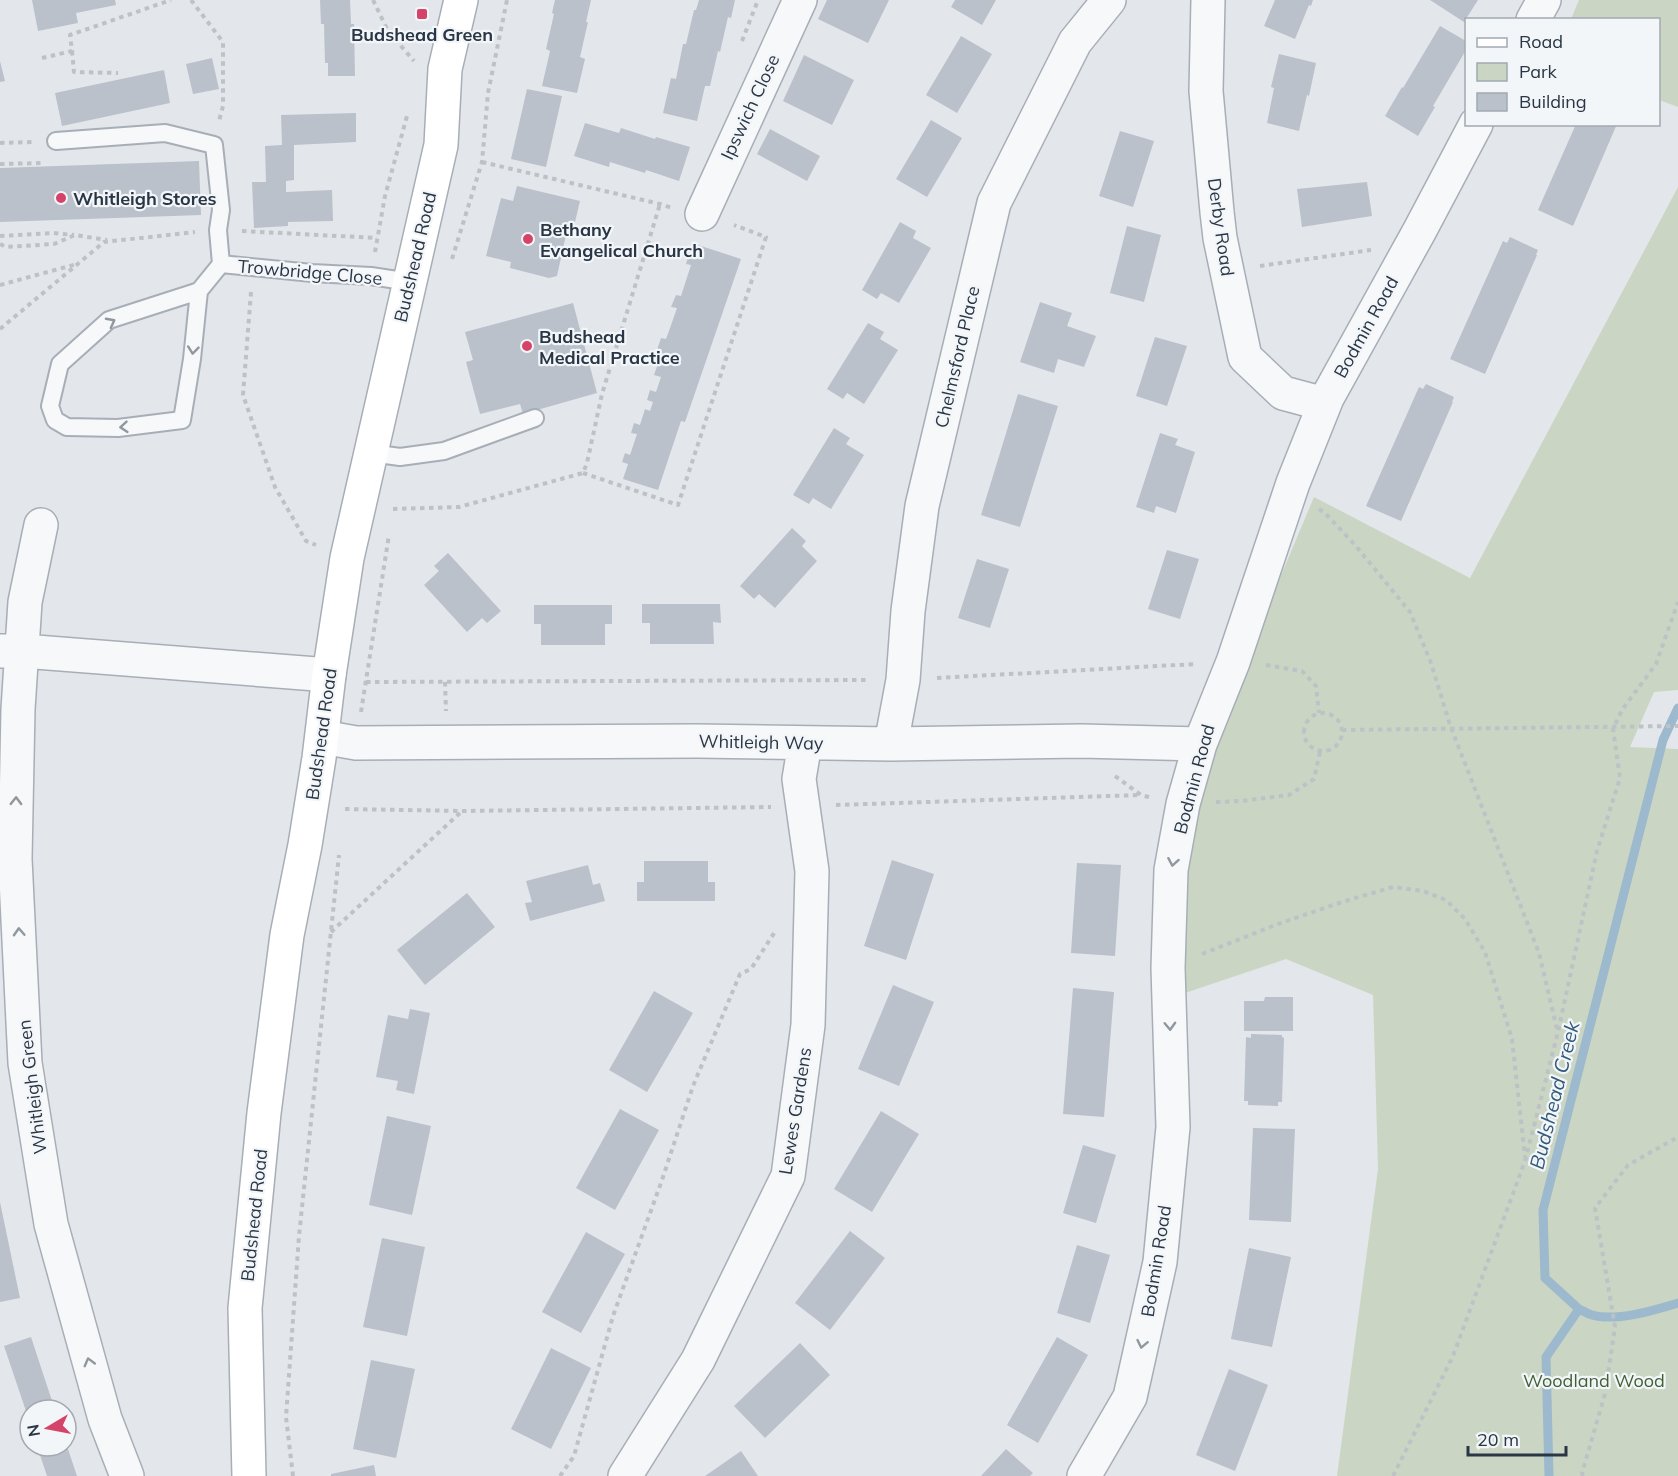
<svg xmlns="http://www.w3.org/2000/svg" width="1678" height="1476" font-family="Mulish,sans-serif">
<style>
.green{fill:#cad6c3}
.lines{fill:none;stroke-linecap:round;stroke-linejoin:round}
.stream{stroke:#9cb9cd;stroke-width:9}
.building{fill:#bac1ca}
.lane-casing{stroke:#a8aeb7;stroke-width:20}
.street-casing{stroke:#a8aeb7;stroke-width:36}
.secondary-casing{stroke:#a8aeb7;stroke-width:36}
.path{stroke:#bdc2c7;stroke-width:4;stroke-dasharray:4.5 4.5;stroke-linecap:butt}
.lane{stroke:#f6f8f9;stroke-width:16}
.street{stroke:#f6f8f9;stroke-width:33}
.secondary{stroke:#fff;stroke-width:33}
.path-bridge{stroke:#bdc2c7;stroke-width:4;stroke-dasharray:4.5 4.5;stroke-linecap:butt}
.oneway{stroke:#90979f}
.poi-dot{fill:#d54369;stroke:#f3f6f9;stroke-width:2}
.labels{text-anchor:middle;dominant-baseline:central;stroke-width:4.5;stroke-linejoin:round;paint-order:stroke}
.poi-label{font-size:18px;font-weight:bold;fill:#2a3645;stroke:#f3f6f9;text-anchor:start}
.street-label{font-size:18px;fill:#2a3645;stroke:#f3f6f9}
.park-label{font-size:18px;fill:#436136;stroke:#f3f6f9}
.water-label{font-size:20px;font-style:italic;fill:#315a7b;stroke:#f3f6f9}
</style>
<rect width="100%" height="100%" fill="#e3e7ec"/>
<!-- green -->
<path class="green" d="M1579 0H1678V107L1659 100 1658 20 1571 19Z
M1678 187V690L1654 692 1630 747 1678 749V1476H1337L1378 1169 1373 995 1286 959 1179 995 1178 832 1253 642 1314 497 1470 578Z"/>
<g class="lines">
<!-- stream -->
<path class="stream" d="M1579 1309C1583 1311 1588 1314 1592 1315 1616 1322 1655 1310 1678 1303
M1549 1476 1546 1357 1579 1309 1545 1278 1543 1210 1663 740 1678 708"/>
</g>
<!-- building -->
<path class="building" d="M32 0H115L116 5 76 13 78 23 38 31Z
M320 0H350L351 24H354L355 76H328V63H325L324 24H321Z
M555 0H591L586 22H588L580 57 585 59 577 93 542 86 550 51 546 49 554 14 552 13Z
M699 0H735L731 18 728 17 720 52 718 51 710 86H705L697 121 663 113 671 78 676 79 683 44H686L694 10H696Z
M827 0H889L868 43 818 19Z
M955 0H996L982 25 951 7Z
M1275 0H1313L1311 6 1309 5 1295 39 1264 26Z
M1430 0H1478L1464 22Z
M1440 26 1466 41V50L1433 106 1435 107 1418 136 1385 116 1402 87 1403 88Z
M961 36 992 54 957 113 926 95Z
M1279 54 1316 63 1309 96 1307 95 1299 131 1267 123 1274 88 1271 87Z
M804 55 854 80 832 125 783 101Z
M212 58 219 89 193 94 186 64Z
M0 61 5 81 0 82Z
M164 70 170 103 62 126 55 93Z
M527 89 562 96 546 167 511 159Z
M356 113V142L294 145V180L286 181V192L332 190 333 221 288 222V226L254 228 252 182H266L265 146 282 145 281 115Z
M931 120 962 138 927 197 896 179Z
M585 123 619 133 621 128 655 139 656 137 690 147 679 181 646 170 645 173 610 162 609 167 574 156Z
M1576 124H1617L1573 226 1538 210Z
M770 129 820 156 807 181 757 154Z
M1120 131 1154 141 1133 207 1099 196Z
M199 161 201 215 0 222V168Z
M1367 182 1372 216 1302 227 1297 189Z
M517 186 580 201 575 222 569 221 557 276 549 278 510 268 511 262 486 256 501 198 513 201Z
M900 222 916 231 913 238 931 248 899 303 881 293 877 299 862 290Z
M1127 226 1161 235 1144 302 1110 293Z
M1510 237 1538 250 1536 255H1537L1485 374 1450 359 1503 241 1507 243Z
M698 245 741 259 685 422 681 421 658 490 623 479 628 464 622 462 625 453 630 455 637 434 631 433 634 423 640 425 645 409 650 411 653 402 647 400 650 390 656 392 661 377 654 375 662 352 657 350 661 338 666 339 669 331 677 308 671 307 676 295 681 296 691 265 686 264 690 251 695 253Z
M1040 302 1072 313 1067 326 1096 336 1084 367 1058 359 1054 373 1020 362Z
M573 303 597 393 523 414 520 404 480 414 466 362 473 360 465 332Z
M868 323 884 332 880 339 898 350 864 404 847 393 843 399 827 389Z
M1155 337 1187 346 1167 406 1136 396Z
M1426 384 1454 397 1452 402H1453L1401 521 1366 506 1419 387 1423 389Z
M1018 394 1058 406 1020 527 981 515Z
M834 428 850 438 846 444 864 455 831 509 813 498 809 504 793 495Z
M1160 433 1178 439 1175 445 1195 452 1176 513 1156 506 1154 513 1136 507Z
M792 528 806 541 802 546 817 561 775 608 759 594 754 599 740 586Z
M1167 550 1199 559 1180 619 1148 609Z
M448 553 501 611 487 623 482 618 467 632 424 585 439 571 434 566Z
M977 559 1009 569 990 628 958 618Z
M642 604H720L721 623 713 622 714 644H650V623H642Z
M534 605H612V624H605V645H541V624H534Z
M892 860 934 874 906 960 864 946Z
M644 861H708V882H715V901H637V882H644Z
M1077 863 1121 865 1115 956 1071 953Z
M588 865 593 885 600 883 605 901 530 921 525 903 532 902 526 881Z
M467 893 495 927 425 985 397 950Z
M893 985 934 1002 899 1086 858 1069Z
M1073 988 1114 992 1104 1117 1063 1114Z
M654 991 693 1013 647 1092 609 1070Z
M1265 997H1293V1031H1244V1001H1264Z
M410 1009 430 1013 414 1094 396 1090 398 1081 376 1077 388 1015 408 1019Z
M1251 1034 1282 1035V1037L1284 1038 1282 1102H1278V1106L1248 1105V1101H1244L1246 1037 1251 1038Z
M620 1109 659 1130 615 1210 576 1188Z
M881 1111 919 1134 872 1212 834 1189Z
M387 1116 431 1126 412 1215 369 1205Z
M1253 1128 1295 1129 1291 1222 1249 1220Z
M1083 1145 1116 1155 1096 1223 1063 1213Z
M0 1202 20 1298 0 1302Z
M850 1231 885 1258 830 1330 795 1303Z
M586 1232 625 1254 581 1333 542 1312Z
M382 1238 425 1247 407 1336 363 1327Z
M1077 1245 1110 1255 1090 1323 1057 1313Z
M1249 1248 1291 1257 1272 1347 1231 1339Z
M31 1337 55 1410H30V1423L4 1346Z
M1057 1337 1088 1355 1038 1443 1007 1425Z
M800 1343 830 1375 765 1438 734 1406Z
M551 1348 591 1368 551 1449 511 1429Z
M371 1360 415 1369 396 1458 353 1449Z
M1229 1369 1268 1385 1235 1471 1196 1455Z
M37 1446H67L77 1476H47Z
M1006 1449 1033 1473 1030 1476H981Z
M741 1451 758 1476H705Z
M374 1465 376 1476H331V1474Z"/>
<g class="lines">
<!-- lane casing -->
<g class="lane-casing">
<path id="lane" d="M56 141 165 133 214 145 221 210 218 230 221 264
M221 264 312 273 371 276 410 282
M199 291 109 320 60 364 50 406 55 420 67 427 118 428 182 420 192 359 199 291 221 264
M371 453 400 457 444 451 535 418"/>
</g>
<!-- street casing -->
<g class="street-casing">
<path id="street" d="M1208 0 1206 91 1217 212 1220 238 1245 357 1283 393 1324 404
M1533 20 1544 0
M702 214 800 0
M41 525 25 602 18 709 15 859 25 1063 51 1224 105 1419 127 1476
M1 651H23L329 675
M322 737 356 743 697 741 891 744 1081 741 1200 744
M891 744 903 680 908 611 922 506 994 203 1075 42 1109 0
M625 1476 698 1360 788 1176 808 1025 812 871 799 779 805 743
M1084 1476 1130 1397 1160 1262 1173 1127 1168 968 1171 870 1183 804 1200 744 1233 662 1293 483 1327 398 1420 230 1476 124"/>
</g>
<!-- secondary casing -->
<g class="secondary-casing">
<path id="secondary" d="M249 1476 245 1308 264 1113 287 935 305 845 319 758 329 675 347 558 441 145 445 69 461 0"/>
</g>
<!-- path -->
<path class="path" d="M191 0 223 42V106L219 121
M373 0 388 31 414 61
M742 41 758 0
M72 51 74 72 118 73
M42 58 72 51 70 35 171 0
M0 143 32 142
M482 162 660 204 672 208
M0 164 44 163
M242 231 377 238
M0 236 53 233 74 235
M0 244 6 247 54 244 75 235 107 240
M375 252 385 196 407 116
M452 259 482 162 488 93 507 0
M1260 266 1371 250
M0 285 77 264
M251 292 243 395 275 487 306 541 316 545
M0 329 104 242 195 232
M583 473 678 505 766 237 734 225
M393 509 459 507 583 473 587 463 602 394 660 204
M1319 509 1325 513 1356 546 1410 612 1431 663 1450 725 1539 953 1557 1029
M1266 665 1302 671 1316 686 1319 713
M937 678 1196 664
M366 682 869 680
M445 682 446 711
M361 712 389 535
M1304 732a19 19 0 1 1 38 0a19 19 0 1 1-38 0Z
M1115 776 1141 795 1152 798
M1216 802 1241 801 1289 795 1314 779 1320 752
M836 805 1140 795
M345 809 463 811 771 807
M331 932 462 811
M1202 954 1278 924 1342 902 1393 887 1423 891 1446 900 1465 919 1485 952 1512 1039 1525 1157
M293 1476 286 1417 299 1236 339 855
M560 1476 574 1456 613 1316 662 1180 693 1086 740 974 751 969 776 930
M1393 1476 1453 1356 1525 1161 1558 1032 1597 851 1620 778 1613 729 1622 710 1656 664 1678 602
M1583 1476 1582 1473 1605 1394 1615 1327 1595 1208 1628 1165 1678 1137"/>
<!-- lane -->
<use href="#lane" class="lane"/>
<!-- street -->
<use href="#street" class="street"/>
<!-- secondary -->
<use href="#secondary" class="secondary"/>
<!-- path-bridge -->
<path class="path-bridge" d="M1342 730 1678 726"/>
</g>
<!-- one-way arrows -->
<defs><path id="oneway-chevron" d="M-2-3.5L2.5 0L-2 3.5" fill="none" stroke-width="1.6" stroke-linecap="round" stroke-linejoin="round" transform="scale(1.5)"/></defs>
<g class="oneway">
<use href="#oneway-chevron" transform="translate(111 322) rotate(-28)"/>
<use href="#oneway-chevron" transform="translate(193 350) rotate(96)"/>
<use href="#oneway-chevron" transform="translate(124 427) rotate(175)"/>
<use href="#oneway-chevron" transform="translate(16 801) rotate(-89)"/>
<use href="#oneway-chevron" transform="translate(1173 862) rotate(100)"/>
<use href="#oneway-chevron" transform="translate(19 932) rotate(-93)"/>
<use href="#oneway-chevron" transform="translate(1170 1026) rotate(88)"/>
<use href="#oneway-chevron" transform="translate(1142 1344) rotate(102)"/>
<use href="#oneway-chevron" transform="translate(89 1362) rotate(-105)"/>
</g>
<!-- markers -->
<g class="poi-dot">
<rect x="416" y="8" width="12" height="12" rx="3"/>
<circle cx="61" cy="198" r="6"/>
<circle cx="528" cy="239" r="6"/>
<circle cx="527" cy="346" r="6"/>
</g>
<g class="labels">
<!-- poi labels -->
<g class="poi-label">
<text x="422" y="34" text-anchor="middle">Budshead Green</text>
<text x="73" y="198">Whitleigh Stores</text>
<text x="540" y="229">Bethany<tspan x="540" dy="21">Evangelical Church</tspan></text>
<text x="539" y="336">Budshead<tspan x="539" dy="21">Medical Practice</tspan></text>
</g>
<!-- street labels -->
<g class="street-label">
<text transform="translate(750 107) rotate(-65)">Ipswich Close</text>
<text transform="translate(1221 227) rotate(82)">Derby Road</text>
<text transform="translate(415 257) rotate(-77)">Budshead Road</text>
<text transform="translate(310 272) rotate(5)">Trowbridge Close</text>
<text transform="translate(1366 327) rotate(-61)">Bodmin Road</text>
<text transform="translate(957 357) rotate(-77)">Chelmsford Place</text>
<text transform="translate(321 734) rotate(-82)">Budshead Road</text>
<text transform="translate(761 742) rotate(1)">Whitleigh Way</text>
<text transform="translate(1194 779) rotate(-75)">Bodmin Road</text>
<text transform="translate(32 1087) rotate(-97)">Whitleigh Green</text>
<text transform="translate(795 1111) rotate(-81)">Lewes Gardens</text>
<text transform="translate(254 1215) rotate(-84)">Budshead Road</text>
<text transform="translate(1156 1261) rotate(-81)">Bodmin Road</text>
</g>
<!-- park labels -->
<g class="park-label">
<text x="1594" y="1380">Woodland Wood</text>
</g>
<!-- water labels -->
<g class="water-label">
<text transform="translate(1554 1095) rotate(-76)">Budshead Creek</text>
</g>
</g>
<!-- legend -->
<rect x="1465" y="18" width="195" height="108" fill="#f3f6f9" stroke="#a3a9b1" stroke-width="1.5"/>
<rect x="1477" y="38" width="30" height="9" fill="#ffffff" stroke="#a3a9b1" stroke-width="1.5"/>
<text x="1519" y="48" font-size="18" fill="#2a3645">Road</text>
<rect x="1477" y="63" width="30" height="18" fill="#cad6c3" stroke="#a3a9b1" stroke-width="1.5"/>
<text x="1519" y="78" font-size="18" fill="#2a3645">Park</text>
<rect x="1477" y="93" width="30" height="18" fill="#bac1ca" stroke="#a3a9b1" stroke-width="1.5"/>
<text x="1519" y="108" font-size="18" fill="#2a3645">Building</text>
<!-- north arrow -->
<g transform="translate(48 1428) rotate(260)"><circle r="28" fill="#f3f6f9" stroke="#a3a9b1" stroke-width="1.5"/>
<path d="M0-4.5L10 22L0 15L-10 22Z" fill="#d54369"/>
<text y="-9" font-size="16" font-weight="bold" text-anchor="middle" fill="#2a3645">N</text>
</g>
<!-- scale -->
<path d="M1468 1446v9h98v-9" fill="none" stroke="#2a3645" stroke-width="3"/>
<text x="1477" y="1446" font-size="18" fill="#2a3645" stroke="#f3f6f9" stroke-width="4.5" paint-order="stroke">20 m</text>
</svg>
